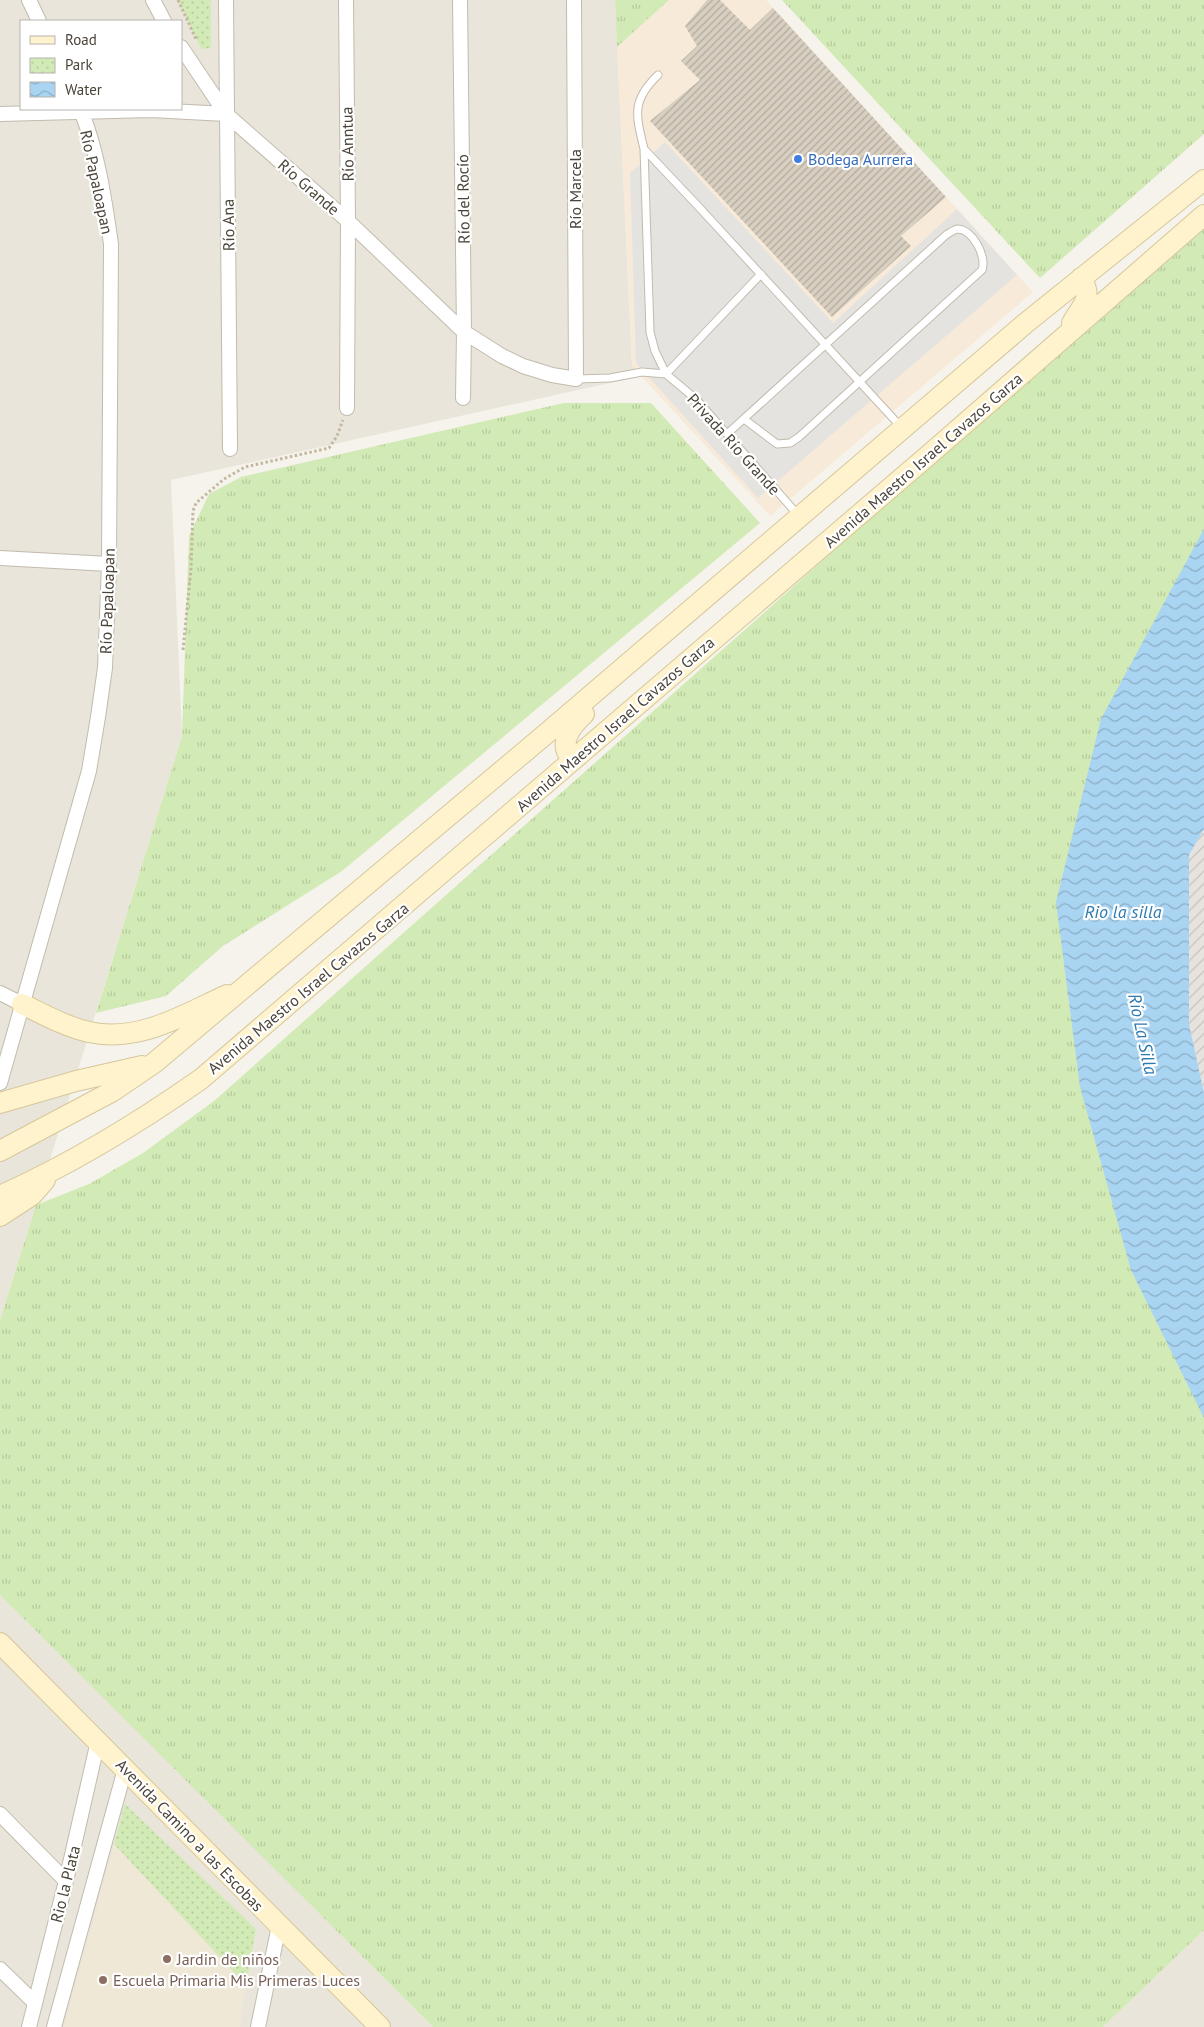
<svg xmlns="http://www.w3.org/2000/svg" width="1204" height="2027" font-family="'PT Sans',sans-serif">
<style>
.residential{fill:#eae5da;fill-rule:evenodd}
.commercial{fill:#f7ead8}
.industrial{fill:url(#industrial-furrows)}
.education{fill:#efe8d6}
.grass{fill:url(#grass-tufts)}
.park{fill:url(#park-dots)}
.parking{fill:#e5e3e0}
.water{fill:url(#water-waves)}
.building{fill:url(#building-hatch)}
.lines{fill:none;stroke-linecap:round;stroke-linejoin:round}
.lane-casing{stroke:#c2bbae;stroke-width:9}
.street-casing{stroke:#c2bbae;stroke-width:16}
.secondary-casing{stroke:#d6c79b;stroke-width:22}
.path{stroke:#c4b79f;stroke-width:3;stroke-dasharray:2.5 2.5;stroke-linecap:butt}
.lane{stroke:#fff;stroke-width:7}
.street{stroke:#fff;stroke-width:14}
.secondary{stroke:#fff3cd;stroke-width:20}
.shop-dot{fill:#3f7fe0;stroke:#fff;stroke-width:2}
.education-dot{fill:#8d6e63;stroke:#fff;stroke-width:2}
.labels{text-anchor:middle;dominant-baseline:central;stroke-width:4.5;stroke-linejoin:round;paint-order:stroke}
.street-label{font-size:16px;fill:#4b4439;stroke:#fff}
.shop-label{font-size:16px;fill:#366cbe;stroke:#fff;text-anchor:start}
.education-label{font-size:16px;fill:#785e54;stroke:#fff;text-anchor:start}
.water-label{font-size:18px;font-style:italic;fill:#2e7ab2;stroke:#fff}
</style>
<defs>
<pattern id="industrial-furrows" width="10" height="10" patternUnits="userSpaceOnUse" patternTransform="scale(1.25)"><rect width="10" height="10" fill="#e6e2dd"/><path d="M-1 1l2-2M0 10L10 0M9 11l2-2" fill="none" stroke="#c7c3be"/></pattern>
<pattern id="grass-tufts" width="24" height="20" patternUnits="userSpaceOnUse" patternTransform="scale(1.25)"><rect width="24" height="20" fill="#d2eab5"/><path d="M3 7l-1-3M5 7V3M7 7l1-3M15 17l-1-3M17 17v-4M19 17l1-3" fill="none" stroke="#b6ca9c"/></pattern>
<pattern id="park-dots" width="8" height="8" patternUnits="userSpaceOnUse" patternTransform="scale(1.25)"><rect width="8" height="8" fill="#d2eab5"/><path d="M2 2h.1M6 6h.1" fill="none" stroke="#b6ca9c" stroke-width="1.8" stroke-linecap="round"/></pattern>
<pattern id="water-waves" width="16" height="10" patternUnits="userSpaceOnUse" patternTransform="scale(1.25)"><rect width="16" height="10" fill="#a9d4f2"/><path d="M0 5q4-4 8 0t8 0" fill="none" stroke="#8caec5"/></pattern>
<pattern id="building-hatch" width="6" height="6" patternUnits="userSpaceOnUse" patternTransform="scale(1.25)"><rect width="6" height="6" fill="#d8cfc1"/><path d="M-1 1l2-2M0 6l6-6M5 7l2-2" fill="none" stroke="#b1aa9e"/></pattern>
</defs>
<rect width="100%" height="100%" fill="#f6f3ec"/>
<!-- residential -->
<path class="residential" d="M0 0H615L632 365 641 376 171 480 182 736 0 1320ZM21 21H181V109H21Z
M0 1595 433 2027H0Z
M1204 1930V2027H1103Z"/>
<!-- commercial -->
<path class="commercial" d="M669 0H766L1033 292 770 516 632 366 617 47Z"/>
<!-- industrial -->
<path class="industrial" d="M1204 829V1093L1189 1024V855Z"/>
<!-- education -->
<path class="education" d="M114 1844 246 1985 240 2027H64Z"/>
<!-- grass -->
<path class="grass" d="M615 0H669L617 47Z
M782 0H1204V134L1040 278Z
M1204 222V643L1116 796 1204 1399V1930L1103 2027H433L0 1595V1320L36 1205 89 1184 143 1153 214 1101Z
M564 403H651L760 523 342 871 223 946 166 996 96 1013 182 736 189 536 209 494 241 477Z"/>
<!-- park -->
<path class="park" d="M178 0H211V48L201 49Z
M125 1804 256 1929 246 1985 114 1844Z"/>
<!-- parking -->
<path class="parking" d="M665 142 833 323 957 209 1017 275 758 498 636 363 630 173Z"/>
<!-- water -->
<path class="water" d="M1204 529V829L1189 855V1024L1204 1093V1418L1131 1270 1080 1087 1056 902 1101 719Z"/>
<!-- building -->
<path class="building" d="M707 0H720L750 30 773 8 946 197 901 236 911 246 832 317 650 121 700 80 681 61 697 46 685 26Z"/>
<g class="lines">
<!-- lane casing -->
<g class="lane-casing">
<path id="lane" d="M644 149C636 115 631 101 658 75
M666 374 655 351 650 332 644 149 697 205 902 428
M666 374 761 274
M576 379 610 378 642 372 666 374 697 400 798 515
M727 434C800 367 873 301 946 235 949 233 954 230 957 229 973 229 987 257 982 270L799 437 790 443 777 444 744 419"/>
</g>
<!-- street casing -->
<g class="street-casing">
<path id="street" d="M29 0 39 21
M153 0 164 21
M226 0 230 449
M346 0 348 221 347 408
M460 0 464 332 463 398
M181 47 226 114
M0 114 151 110 226 114 348 221 464 332 502 356 523 366 552 375 576 379 574 0
M0 558 109 564
M0 993 22 1004
M0 1083 89 771 98 717 105 668 109 564 111 244C105 202 97 147 80 109
M0 1814 66 1881
M0 1969 35 2003
M29 2027 66 1881 98 1741
M54 2027 125 1769
M258 2027 279 1926"/>
</g>
<!-- secondary casing -->
<g class="secondary-casing">
<path id="secondary" d="M1072 323C1082 305 1094 299 1081 278
M573 760C557 744 570 727 584 714
M22 1004C43 1014 66 1027 89 1032 139 1043 183 1015 227 995
M0 1103 76 1081 142 1066
M0 1151 113 1091 154 1063 547 733 1027 322 1204 180
M0 1196C71 1164 137 1124 201 1079L931 453 1204 215
M0 1216 32 1195 45 1180
M0 1643 380 2027"/>
</g>
<!-- path -->
<path class="path" d="M178 0 196 39
M183 650 191 568 193 511 196 503 224 479 245 467 329 448 337 436 343 420"/>
<!-- lane -->
<use href="#lane" class="lane"/>
<!-- street -->
<use href="#street" class="street"/>
<!-- secondary -->
<use href="#secondary" class="secondary"/>
</g>
<!-- markers -->
<circle class="shop-dot" cx="798" cy="159" r="5"/>
<g class="education-dot">
<circle cx="167" cy="1959" r="5"/>
<circle cx="103" cy="1980" r="5"/>
</g>
<g class="labels">
<!-- street labels -->
<g class="street-label">
<text transform="translate(347 144) rotate(-91)">Río Anntua</text>
<text transform="translate(97 182) rotate(78)">Río Papaloapan</text>
<text transform="translate(309 187) rotate(41)">Río Grande</text>
<text transform="translate(575 189) rotate(-90)">Río Marcela</text>
<text transform="translate(463 199) rotate(-91)">Río del Rocío</text>
<text transform="translate(228 225) rotate(-91)">Río Ana</text>
<text transform="translate(734 444) rotate(48)">Privada Río Grande</text>
<text transform="translate(923 460) rotate(-41)">Avenida Maestro Israel Cavazos Garza</text>
<text transform="translate(107 601) rotate(-88)">Río Papaloapan</text>
<text transform="translate(615 724) rotate(-41)">Avenida Maestro Israel Cavazos Garza</text>
<text transform="translate(308 988) rotate(-40)">Avenida Maestro Israel Cavazos Garza</text>
<text transform="translate(190 1835) rotate(46)">Avenida Camino a las Escobas</text>
<text transform="translate(65 1884) rotate(-76)">Rio la Plata</text>
</g>
<!-- shop labels -->
<g class="shop-label">
<text x="808" y="159">Bodega Aurrera</text>
</g>
<!-- education labels -->
<g class="education-label">
<text x="177" y="1959">Jardin de niños</text>
<text x="113" y="1980">Escuela Primaria Mis Primeras Luces</text>
</g>
<!-- water labels -->
<g class="water-label">
<text x="1123" y="911">Rio la silla</text>
<text transform="translate(1143 1034) rotate(78)">Río La Silla</text>
</g>
</g>
<!-- legend -->
<rect x="20" y="20" width="162" height="90" fill="#ffffff" stroke="#b7b4b0"/>
<rect x="30" y="36" width="25" height="8" fill="#fff3cd" stroke="#b7b4b0"/>
<text x="65" y="45" font-size="15" fill="#4b4439">Road</text>
<rect x="30" y="58" width="25" height="15" fill="url(#park-dots)" stroke="#b7b4b0"/>
<text x="65" y="70" font-size="15" fill="#4b4439">Park</text>
<rect x="30" y="82" width="25" height="15" fill="url(#water-waves)" stroke="#b7b4b0"/>
<text x="65" y="95" font-size="15" fill="#4b4439">Water</text>
</svg>
